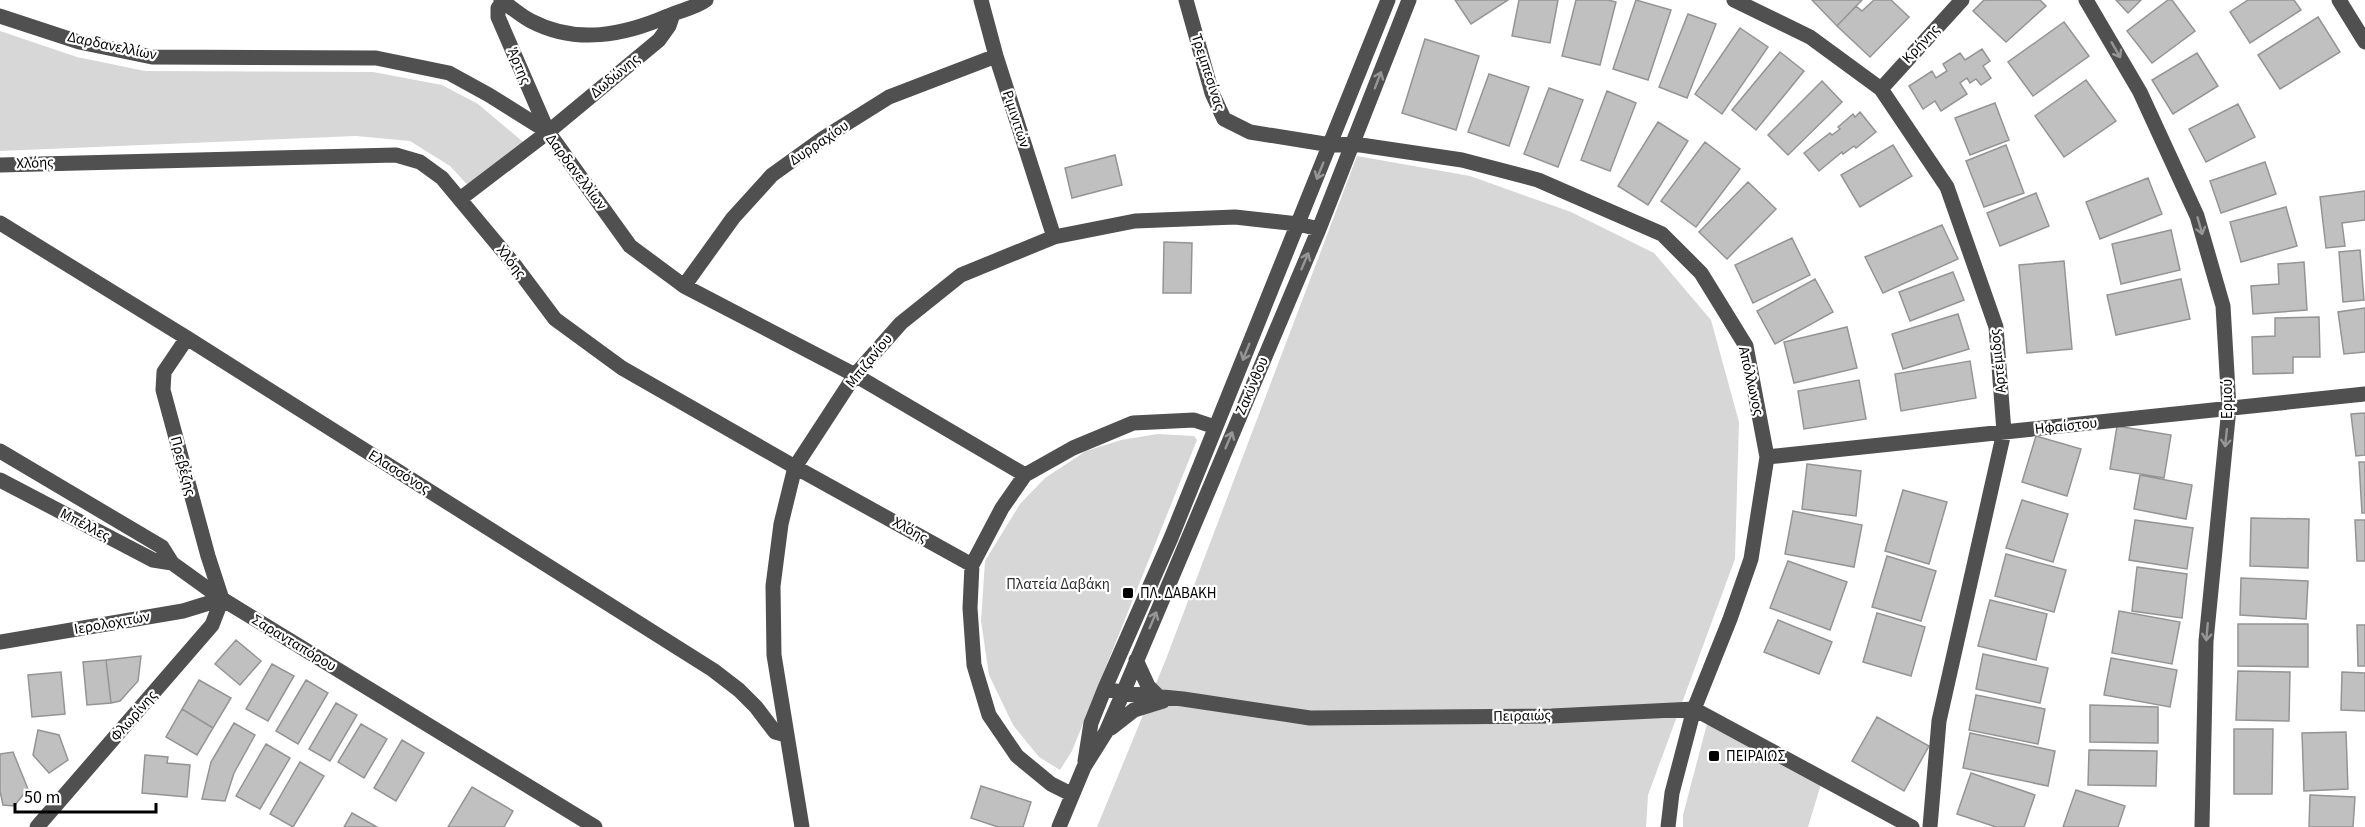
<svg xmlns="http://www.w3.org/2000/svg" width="2365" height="827" font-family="'Source Sans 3',sans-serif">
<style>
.green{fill:#d7d7d7}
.building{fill:#c0c0c0;stroke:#949494;stroke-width:1.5}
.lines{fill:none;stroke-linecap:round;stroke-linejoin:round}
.minor{stroke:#505050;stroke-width:15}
.oneway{stroke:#969696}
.poi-dot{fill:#000;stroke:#fff;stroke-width:2}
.labels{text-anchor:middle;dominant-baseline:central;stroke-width:4.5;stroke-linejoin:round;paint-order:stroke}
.street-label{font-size:15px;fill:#000;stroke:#fff}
.park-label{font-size:15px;fill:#2e2e2e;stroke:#fff}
.poi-label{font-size:15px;fill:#000;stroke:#fff;text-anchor:start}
</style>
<rect width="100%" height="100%" fill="#fff"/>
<!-- green -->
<path class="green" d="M0 31 77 57 145 71 373 72 442 85 478 104 528 146 477 195 450 166 410 141 356 136 0 151Z
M1357 156 1470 176 1571 212 1654 253 1711 320 1739 422 1735 559 1648 795 1646 827H1097L1166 659Z
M1158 434 1194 436 1197 440 1072 751 1060 770 1039 757 1013 725 989 675 981 621 985 561 1020 504 1045 478 1086 451 1121 440Z
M1708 720 1821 784 1808 827H1683V815Z"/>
<!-- building -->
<path class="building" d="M1455 0H1508L1471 24Z
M1519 0H1558L1550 43 1512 36Z
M1576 0H1608L1616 2 1600 65 1562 56Z
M1636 0 1671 10 1648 80 1613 69Z
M1812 0H1862L1837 26Z
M1874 0H1891L1909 17 1870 57 1837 26 1856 6 1862 11Z
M1984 0H2040L2046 6 2006 42 1973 11Z
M2116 0H2141L2128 13Z
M2168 0H2172L2195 31 2152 63 2127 31Z
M2248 0H2294L2301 10 2250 43 2230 12Z
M1688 14 1716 24 1687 98 1659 87Z
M2318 17 2340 52 2280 89 2258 55Z
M2064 22 2089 56 2033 96 2008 62Z
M1740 28 1768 47 1722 114 1695 94Z
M1425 39 1479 56 1456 130 1402 113Z
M1982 49 1990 61 1983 66 1991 78 1981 85 1976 79 1970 83 1967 78 1960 83 1967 94 1941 111 1935 101 1923 109 1909 86 1932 71 1936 78 1947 71 1943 64 1960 53 1965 60Z
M1780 52 1804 71 1756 130 1732 110Z
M2197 53 2218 86 2173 114 2152 80Z
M1489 74 1529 87 1509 146 1468 132Z
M2086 80 2116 121 2064 157 2035 116Z
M1822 81 1842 102 1788 155 1768 135Z
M1549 88 1583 100 1558 167 1524 154Z
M1607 91 1636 103 1610 171 1581 160Z
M1995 103 2009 140 1970 155 1955 118Z
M2238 104 2255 137 2206 162 2189 129Z
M1860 112 1876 132 1856 148 1854 146 1843 154 1842 152 1819 171 1804 153 1830 133 1832 135 1840 129 1838 127 1853 114 1855 117Z
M1658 122 1688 141 1648 205 1618 186Z
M1705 142 1740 169 1696 227 1661 201Z
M1893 145 1912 176 1860 207 1841 175Z
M2006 145 2024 193 1984 207 1966 161Z
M1115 155 1122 185 1072 198 1065 168Z
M2265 162 2276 194 2221 213 2210 181Z
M2148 178 2162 214 2100 239 2086 202Z
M1748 182 1776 209 1727 259 1699 232Z
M2365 191V220L2342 223 2345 246 2326 248 2320 197Z
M2036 193 2049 226 2000 246 1987 213Z
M2286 207 2297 246 2241 262 2230 222Z
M1942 225 1958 259 1883 293 1865 257Z
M2171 230 2180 270 2121 284 2112 244Z
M1792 238 1810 275 1753 303 1735 265Z
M1164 242 1192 243 1191 293H1163Z
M2360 250 2364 300 2343 302 2339 252Z
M2064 261 2072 349 2027 353 2019 265Z
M2304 262 2307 310 2253 314 2251 286 2279 284 2278 264Z
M1953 272 1964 300 1910 321 1899 292Z
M1815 279 1833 312 1775 344 1757 311Z
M2181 279 2190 319 2116 335 2107 295Z
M2365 308V352L2344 354 2338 312Z
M1958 314 1969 349 1903 369 1892 334Z
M2319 317 2320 357H2293V373L2253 374 2252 337 2275 336V318Z
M1847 327 1857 368 1794 383 1784 342Z
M1970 361 1976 398 1901 411 1895 374Z
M1859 380 1866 419 1804 429 1798 391Z
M2365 413V455L2356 456 2351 414Z
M2117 426 2171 435 2164 478 2110 469Z
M2036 436 2081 449 2067 496 2022 482Z
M2359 462H2365V513H2362Z
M1807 464 1861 471 1856 516 1802 509Z
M2140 475 2192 485 2186 519 2134 509Z
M1903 490 1947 502 1929 564 1885 551Z
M2022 500 2068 514 2053 562 2006 548Z
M1793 511 1862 525 1854 567 1785 554Z
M2251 518 2309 519 2308 568 2250 566Z
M2135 520 2193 528 2187 569 2129 560Z
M2355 520H2365V561H2357Z
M2006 554 2066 570 2054 612 1995 596Z
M1887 556 1936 571 1921 621 1872 607Z
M1788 561 1847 582 1830 630 1770 608Z
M2137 567 2187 574 2182 618 2132 611Z
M2241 578 2308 581 2306 619 2240 615Z
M1990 600 2047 614 2036 660 1978 646Z
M2119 611 2180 622 2172 664 2112 653Z
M1877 613 1925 627 1911 676 1863 662Z
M1778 620 1832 642 1819 674 1764 652Z
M2238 624H2308V667L2238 666Z
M2357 625H2365V666H2358Z
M236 640 261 661 240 685 215 664Z
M1983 654 2048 668 2040 703 1976 689Z
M141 656 138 681 120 701 111 703 106 660Z
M2111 658 2177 670 2170 707 2104 695Z
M106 660 111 703 87 705 83 662Z
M272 664 294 676 268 721 246 709Z
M2238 671 2290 672 2289 721 2236 720Z
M61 672 65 714 32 717 28 675Z
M2342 672 2365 673V711L2341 710Z
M199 680 231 698 213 728 182 709Z
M306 680 328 693 298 744 276 731Z
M1976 695 2045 709 2038 744 1969 730Z
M336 703 357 715 330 761 309 749Z
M2090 705 2158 707V743L2090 742Z
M182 709 213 728 197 755 166 737Z
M1877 717 1929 746 1904 791 1852 761Z
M234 723 255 735 234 773 225 801 202 799 211 762Z
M361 724 387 739 364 778 338 762Z
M2234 729H2273L2272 794H2234Z
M38 730 59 735 68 760 49 773 33 755Z
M2346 732 2348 789 2304 791 2302 733Z
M1970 733 2055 751 2048 786 1963 768Z
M402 740 424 753 396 801 374 788Z
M266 744 290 758 260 809 236 796Z
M2089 750 2157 751 2156 786 2088 785Z
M13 752 28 789 14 806 3 805 0 791V754Z
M145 755 168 757 167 763 190 765 187 797 142 793Z
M300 762 324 776 293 827 270 814Z
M1971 773 2035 795 2024 827H1996L1957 814Z
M981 786 1031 802 1023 827H998L971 818Z
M472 787 513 811 504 827H448Z
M2076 790 2125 806 2118 827H2063Z
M2310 795 2355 797 2353 827H2309Z
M352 813 377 827H344Z"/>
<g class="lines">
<!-- minor -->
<path class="minor" d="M501 0C511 7 521 16 531 21 577 45 624 35 668 16 681 10 695 8 706 0
M981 0 996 56 1054 237
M1186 0 1212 93 1224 119 1250 132 1331 145 1354 144 1462 160 1538 180 1662 234 1701 273 1746 346 1767 457 1751 559 1730 619 1694 709 1672 793 1668 827
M1734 0 1810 37 1881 89 1947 187 1996 327 2004 432 1939 721 1930 827
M2086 0 2140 92 2197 216 2223 306 2229 408 2206 641 2202 827
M2339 0 2365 42
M503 1 498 8V17L548 132
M0 16 79 42 152 57 376 58 449 73 489 95 548 132 630 246 684 286 855 375 1025 475
M1881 89 1962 0
M0 165 396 155 420 162 442 178 513 263 555 319 622 368 795 467 972 565
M460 199 548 132 659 40 669 26 673 14
M0 223 187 338 713 670 739 690 756 707 775 732 786 735
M684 286 733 218 772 175 822 139 889 97 996 56
M187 338 164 372 163 390 208 556 222 599
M0 451 162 547 172 563 222 599 595 827
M1767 457 2365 394
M0 480 153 560 172 563
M0 642 183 611 222 599
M1136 660 1148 686 1159 697
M1105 688 1123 693 1183 699 1310 718 1552 716 1694 709 1912 827
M1111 728 1134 710 1163 701
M1085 761 1091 723 1105 688 1171 538 1388 0
M1071 794 1051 784 1017 756 989 715 974 665 970 608 972 565 1002 508 1025 475 1073 448 1133 423 1194 420 1215 427
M37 827 212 625 222 599
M802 827 774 655 773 586 781 524 795 467 855 375 901 323 961 275 1054 237 1135 221 1235 217 1298 224 1319 229
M1059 827 1084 767 1106 732 1123 693 1319 229 1409 0"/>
</g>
<!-- one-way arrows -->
<defs><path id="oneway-shaft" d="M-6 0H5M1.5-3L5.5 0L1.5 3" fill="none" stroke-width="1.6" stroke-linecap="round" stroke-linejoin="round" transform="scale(1.5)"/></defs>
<g class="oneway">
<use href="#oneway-shaft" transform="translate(2116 50) rotate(60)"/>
<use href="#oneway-shaft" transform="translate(1378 80) rotate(-69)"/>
<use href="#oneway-shaft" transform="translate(1320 171) rotate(112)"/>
<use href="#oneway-shaft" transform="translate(2200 226) rotate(74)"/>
<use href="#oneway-shaft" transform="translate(1305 261) rotate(-67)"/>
<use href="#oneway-shaft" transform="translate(1246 352) rotate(112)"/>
<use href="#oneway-shaft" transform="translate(2226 438) rotate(96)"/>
<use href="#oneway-shaft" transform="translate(1229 440) rotate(-67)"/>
<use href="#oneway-shaft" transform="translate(1153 620) rotate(-67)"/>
<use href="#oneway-shaft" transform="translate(2207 632) rotate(95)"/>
</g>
<!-- markers -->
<g class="poi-dot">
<rect x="1122" y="587" width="12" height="12" rx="3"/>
<rect x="1708" y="750" width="12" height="12" rx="3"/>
</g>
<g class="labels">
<!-- street labels -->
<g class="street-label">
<text transform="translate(1921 44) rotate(-47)">Κρήνης</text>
<text transform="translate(112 46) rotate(12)">Δαρδανελλίων</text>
<text transform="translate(519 66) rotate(67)">Άρτης</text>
<text transform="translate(1208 72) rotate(72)">Τρεμπεσίνας</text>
<text transform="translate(615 76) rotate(-40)">Δωδώνης</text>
<text transform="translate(1016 119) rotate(72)">Ριμινιτών</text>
<text transform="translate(819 143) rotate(-34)">Δυρραχίου</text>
<text transform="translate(35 163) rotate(-2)">Χλόης</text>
<text transform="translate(576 172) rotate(53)">Δαρδανελλίων</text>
<text transform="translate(511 262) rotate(52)">Χλόης</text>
<text transform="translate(869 361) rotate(-51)">Μπιζανίου</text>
<text transform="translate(1998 361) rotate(-96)">Αρτέμιδος</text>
<text transform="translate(1751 381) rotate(77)">Απόλλωνος</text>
<text transform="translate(1252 386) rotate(-67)">Ζακύνθου</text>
<text transform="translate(2227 399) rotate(-90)">Ερμού</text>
<text transform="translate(2066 426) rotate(-6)">Ηφαίστου</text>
<text transform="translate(183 466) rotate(75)">Πρεβέζης</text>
<text transform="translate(399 472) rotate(32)">Ελασσόνος</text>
<text transform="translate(85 525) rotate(27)">Μπέλλες</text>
<text transform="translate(910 530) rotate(29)">Χλόης</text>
<text transform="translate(112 623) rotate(-10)">Ιερολοχιτών</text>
<text transform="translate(294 643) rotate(31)">Σαρανταπόρου</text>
<text transform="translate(134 716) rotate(-49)">Φλωρίνης</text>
<text transform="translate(1522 716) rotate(-1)">Πειραιώς</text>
</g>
<!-- park labels -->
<g class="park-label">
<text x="1058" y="584">Πλατεία Δαβάκη</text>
</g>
<!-- poi labels -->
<g class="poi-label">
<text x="1140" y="593">ΠΛ. ΔΑΒΑΚΗ</text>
<text x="1726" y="756">ΠΕΙΡΑΙΩΣ</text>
</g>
</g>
<!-- scale -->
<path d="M15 803v9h141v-9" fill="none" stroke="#000000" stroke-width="3"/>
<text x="24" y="803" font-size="18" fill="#000000" stroke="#ffffff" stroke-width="4.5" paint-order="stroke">50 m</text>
</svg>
